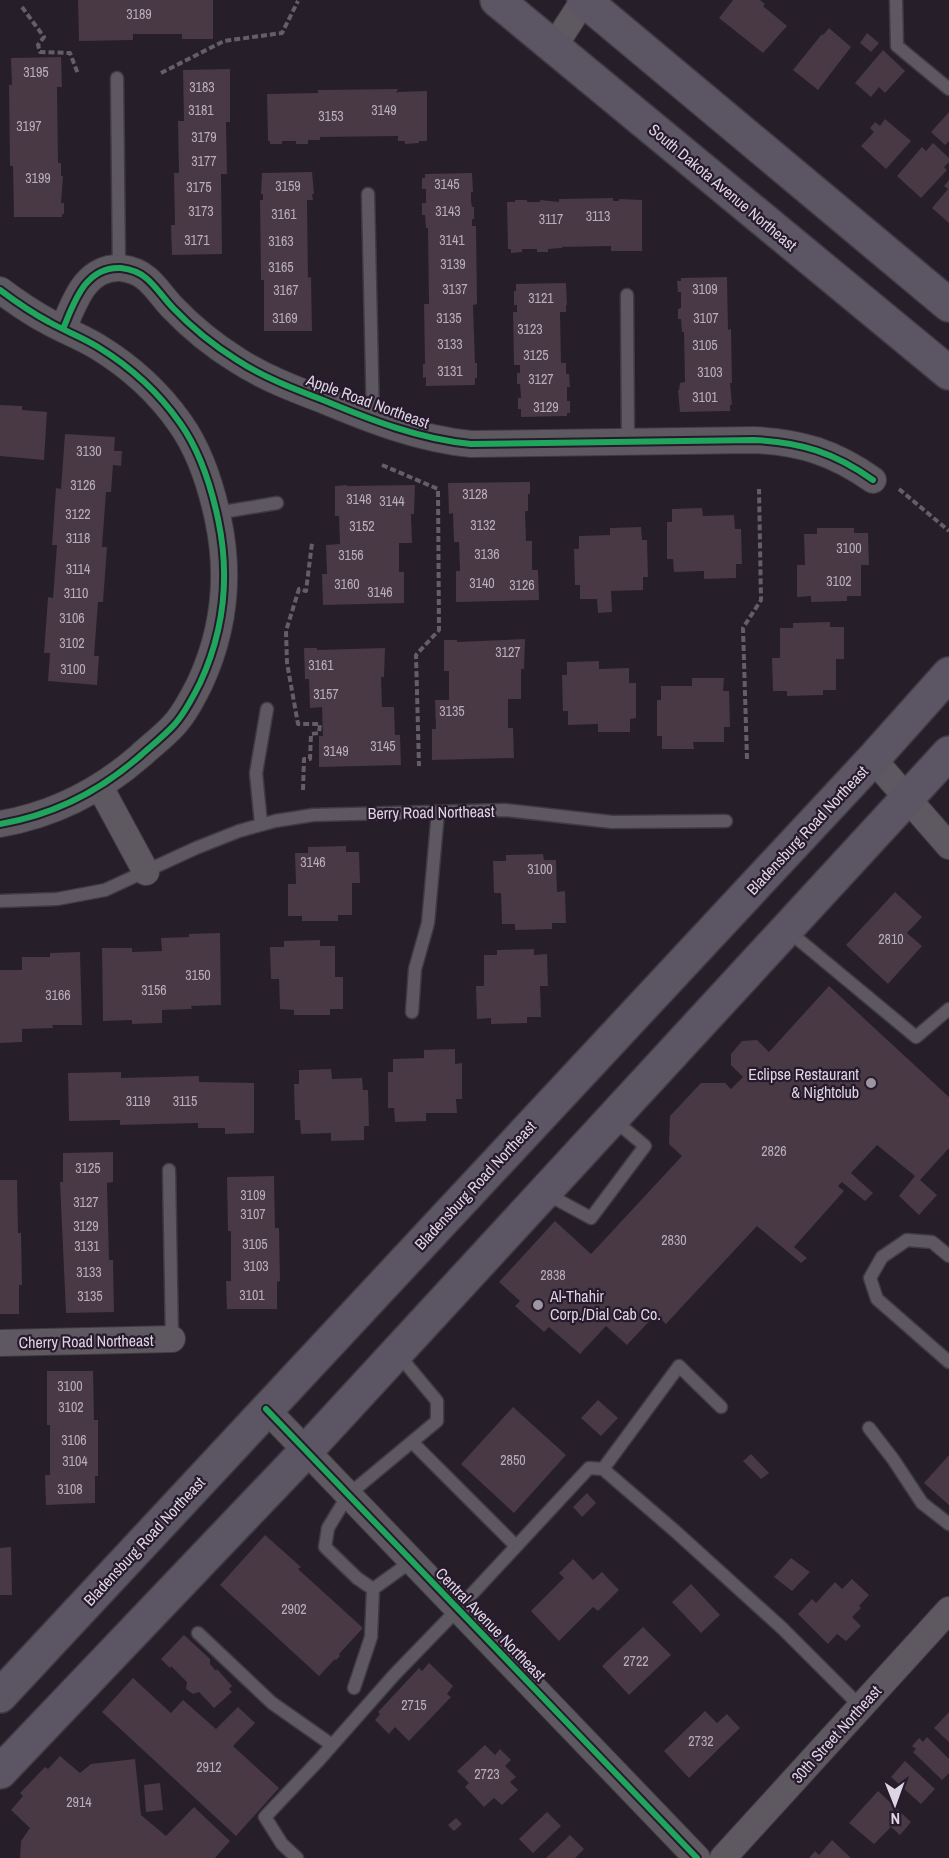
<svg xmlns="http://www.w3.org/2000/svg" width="949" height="1858" font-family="'Archivo Narrow',sans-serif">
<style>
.building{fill:#483944}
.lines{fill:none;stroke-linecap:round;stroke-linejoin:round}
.lane-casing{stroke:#403a43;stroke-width:15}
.street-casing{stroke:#403a43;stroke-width:28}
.primary-casing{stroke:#403a43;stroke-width:36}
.path{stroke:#645f66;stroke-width:4;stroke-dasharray:6 3;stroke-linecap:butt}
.lane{stroke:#5e5861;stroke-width:12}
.street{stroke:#5e5861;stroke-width:26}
.primary{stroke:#5b5564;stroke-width:33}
.cycleway-casing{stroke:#271a2d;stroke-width:10}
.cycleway{stroke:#20a55d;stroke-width:6}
.poi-dot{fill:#9e95a2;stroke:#271a2d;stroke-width:2}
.labels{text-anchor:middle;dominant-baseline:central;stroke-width:4.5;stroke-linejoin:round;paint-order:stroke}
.number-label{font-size:14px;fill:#b8aebb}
.street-label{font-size:16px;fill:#ded5e3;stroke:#271a2d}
.poi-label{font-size:16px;fill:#ded5e3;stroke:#271a2d;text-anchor:end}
</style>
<rect width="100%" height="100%" fill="#261e29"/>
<!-- building -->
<path class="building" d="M78 0H213V39H182V34H133V40L79 41Z
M733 0H760L765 4 763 6 787 26 763 53 719 18Z
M829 28 851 47 818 90 793 70 822 34 823 35Z
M867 33 879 43 871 52 860 43Z
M883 50 905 71 885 93 879 87 871 97 855 83Z
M61 57 62 87H57L58 163H61V176H63L61 203H64V214H62V217H14L13 166H10L9 85H12L11 58Z
M230 69V122H226L227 174H221L222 254 172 255 171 225H175L174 173H179L178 121H184L183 70Z
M398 89 396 94 398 92 427 91V141H419V143L405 144V141H398V136L320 137V140H308V144H296V141H282V144H270V141H268L267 94 318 93V90Z
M949 112V141L945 145 931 132Z
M885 119 911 141 886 169 861 146 874 132 870 128 875 122 880 126Z
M933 143 949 158V162L944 167 947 170 921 198 897 176 922 147 926 151Z
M312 172 314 194H312L313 200H307L308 278 311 277 312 331H264V280H261L260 200H263V194H261L262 173Z
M472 173 473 192H471V200L472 207H474V219H472V226H476L477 304 473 305 475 363H477V378H475V385L426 386V377L423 378V364H425L424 304H429L428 228H426L425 215H422V203H426V189H422V178H425V174Z
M949 180V223L932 208 948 189 944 186Z
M613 198V201H619V199L642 200V251H611V246L562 247V248L548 249V252H537V249H522V252L511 253V249H508L507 202H515V200H527V202H540V200L559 202V199Z
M727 277 728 330 731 329 732 383H730L732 405H730V411L680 412 678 390H679L680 383 685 382 684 332H682L681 319H678V309L681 308V292H678L677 281H681V278Z
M566 283 567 305H566V312H560L561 363H566V374H569L570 387H567V401H570V413H567V416L521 417V409H518V398H521L520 384H517V373H520V365H514L513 312H517V305H514V291H516V284Z
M0 405 22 406V410L47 412 44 460 0 456Z
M65 434 115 437 114 451H122L121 466 113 465 111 492H106L102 547H107L103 602H98L94 656H99L97 685 48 681 50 653H44L48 597 53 598 57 545H52L56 488 61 489Z
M530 482V494H528V511H525L526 541H532V570H538L539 600 456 602V571H460L459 542H454L453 513 449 514 448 483Z
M347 485V486L415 485 414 514H411L412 543H399V572H404V603L323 605 322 574H327L326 545 340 544 339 516H335V486Z
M702 508 703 516 734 515 735 529H741L742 564H736V578L704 579V571L674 572 673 559H667V522H672V509Z
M641 527 642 540H647L648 577H643V590L611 591 612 612 598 613 597 599H580V585H575L574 549H579V536L610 535V528Z
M817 528H854V533H868L869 565H861V596H847V601L811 602V596L797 597V565H805L804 534H817Z
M830 622V627H844V659H836V690H823V695L787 696V691H773L772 658H780V628H793V623Z
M525 639 524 669H521V699H508V728H513L514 758 432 760V729H436L435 700H449V671H444V640H457V642Z
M304 648H317V650L385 648 384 677H381L382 707H394L395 735H400L401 765 319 767V736H323L322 707 310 708 309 679H305Z
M599 661V669L629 668V683H636V718L630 719V732H598V724L568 725V711H563L562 675H567V662Z
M692 678H724L723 691H729L730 727H724V742H693L694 749H662V736H657V700H661V686H692Z
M346 846V852H359L360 883H352V915H338V921H302V916H288V884H296L295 853H308V847Z
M543 854 544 860H556L557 892 565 891 566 923H552V929L515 930V924H502L501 893H494L493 861H506V855Z
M895 892 922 917 907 933 922 946 888 984 846 945Z
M220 933 221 1005 191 1006 192 1009 162 1010V1023L132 1024V1020L103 1021 102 948H132V952L162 951 161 938 189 937V934Z
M320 940V946H335V977H343V1009H330V1015H294V1010L280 1009 279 979H271L270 947H284V941Z
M534 949V955L547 954 548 986H540L541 1017H527V1023L491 1024V1018L477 1019 476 986H484V955H497V950Z
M80 952 82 1025H52L53 1028 22 1029V1042L0 1043V970H22V957H50V953Z
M829 986 949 1097V1148L920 1180 937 1195 919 1215 899 1196 915 1176 877 1145 851 1173 873 1193 865 1201 842 1182 838 1186 844 1191 794 1247 807 1258 801 1263 757 1226 666 1324 656 1314 627 1345 606 1326 580 1354 549 1327 544 1332 515 1306 520 1301 499 1282 555 1221 591 1254 682 1156 669 1144 670 1116 701 1083H725L731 1089 743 1077 731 1065V1054L742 1041 757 1040 769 1052Z
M455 1049V1064L462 1063V1099H456L457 1113H426V1121L395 1122 394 1108H388V1072H393V1059L424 1058V1050Z
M331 1069 332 1079 362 1078 363 1090H368L369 1126H364V1140L331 1141V1133L301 1134 300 1120H295L294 1084H299V1070Z
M121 1072V1078L199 1076V1082L254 1083V1133L225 1134V1128H198V1123L120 1125V1120L69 1121 68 1073Z
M113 1152V1182L107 1183 109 1260H113L114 1312 66 1313 60 1182H63V1153Z
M274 1176 275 1228H279L280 1281 277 1282V1309H227L226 1281H231V1231H228L227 1177Z
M0 1180H17L18 1233H21L22 1285H19V1314H0Z
M47 1371H93L94 1420H98V1476H95V1503L46 1505 45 1475H50V1425H47Z
M598 1400 618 1418 601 1436 581 1418Z
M513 1407 566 1455 514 1513 461 1464Z
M751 1454 769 1473 761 1479 743 1461Z
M949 1455V1505L924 1483Z
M587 1493 596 1503 582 1517 573 1507Z
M265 1535 301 1567 298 1569 363 1628 339 1654 340 1656 336 1660 335 1659 319 1676 220 1585Z
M11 1547 12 1595H0V1548Z
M791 1558 810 1572 792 1591 774 1577Z
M573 1559 593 1580 602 1572 619 1590 598 1611 593 1607 559 1641 531 1611 564 1578 559 1573Z
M852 1579 869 1595 859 1606 861 1608 852 1617 861 1626 846 1641 837 1634 828 1644 798 1614 812 1599 816 1603 835 1582 842 1589Z
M691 1584 720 1615 701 1633 672 1602Z
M643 1627 671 1655 629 1695 602 1666Z
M184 1635 210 1659V1664L216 1671 217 1669 232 1686 229 1689 232 1692 214 1708 199 1692 193 1694 186 1689 187 1682 171 1666 170 1668 161 1659Z
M429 1663 453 1686 447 1694 451 1697 409 1741 395 1727 389 1734 375 1720 380 1714 378 1712 419 1668 422 1671Z
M133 1678 171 1713 183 1700 216 1729 238 1707 255 1723 233 1746 279 1788 236 1836 102 1712Z
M705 1711 717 1723 727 1714 740 1728 689 1778 664 1751Z
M949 1712V1742L934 1728Z
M927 1737 949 1759V1773L942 1780 913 1752 916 1749 912 1746 919 1738 923 1742Z
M485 1745 495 1755 500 1749 511 1760 505 1766 516 1777 510 1782 518 1790 502 1805 494 1798 484 1807 465 1787 469 1783 457 1771Z
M60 1756 80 1773 91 1764 135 1759 141 1815 166 1836 194 1807 230 1841 215 1858H20L21 1841 30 1828 11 1810 23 1796 20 1793 45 1767 48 1769Z
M905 1761 935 1789 921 1804 891 1777Z
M160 1783 163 1810 146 1812 144 1785Z
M878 1791 911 1822 900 1835 891 1827 874 1844 849 1823Z
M547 1812 561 1826 533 1853 519 1839Z
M456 1818 462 1824 454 1831 448 1825Z
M570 1835 584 1849 575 1858H546Z
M832 1840 851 1858H809L815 1851 819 1855Z"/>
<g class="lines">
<!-- lane casing -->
<g class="lane-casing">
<path id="lane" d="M896 0 897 46 949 89
M117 78 119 268
M368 194 373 420
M627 295 628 442
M217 513 277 503
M261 824 256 773 267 709
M0 901 57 899 105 890 196 848 239 831 275 821 313 815 505 810 612 822 726 821
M787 930 916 1037 949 1009
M412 1012 415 969 428 923 438 812
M169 1170 172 1339
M545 1193 591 1218 645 1146 613 1119
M949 1256 932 1242 907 1240 882 1257 870 1278 877 1299 949 1362
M397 1353 437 1401V1421L348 1495 328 1528 325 1547 357 1578 373 1589 412 1561
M869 1428 893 1459 922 1503 949 1524
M412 1442 516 1546
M603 1469 679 1366 721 1407
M198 1633 272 1703 332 1745
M354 1688 371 1637 373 1589
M297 1858 282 1844 265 1817 319 1760 395 1674 458 1609 589 1468 603 1469 675 1531 783 1629 861 1707"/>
</g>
<!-- street casing -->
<g class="street-casing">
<path id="street" d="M552 45 562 34 584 0
M0 290C16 302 32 313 49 322 65 331 82 337 98 347 129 366 159 393 180 423 200 451 211 486 218 519 230 575 224 631 200 683 193 697 185 713 174 725 164 736 151 746 140 756 100 791 53 815 0 824
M63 329C74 303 85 266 121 268 129 269 139 272 146 278 156 286 164 299 173 308 192 328 213 345 237 360 263 377 294 389 323 400 371 420 419 439 471 444L754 440C801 442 835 453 873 480
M873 759 949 846
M100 787 146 872
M0 1343 172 1339
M266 1409 697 1858
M723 1858 949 1610"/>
</g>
<!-- primary casing -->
<g class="primary-casing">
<path id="primary" d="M497 0 949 373
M584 0 949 305
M0 1696 873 759 949 674
M0 1772 306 1451 949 753"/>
</g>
<!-- path -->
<path class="path" d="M22 7 44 37 38 45 40 52 70 53 78 74
M161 73 224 41 282 33 298 1
M382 465 438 489 439 630 416 655 419 766
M899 489 949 531
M747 759 743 628 761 600 759 489
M303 790 304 759H310L311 734 319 733 320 724H298L287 663 286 631 299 589 306 591 312 543"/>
<!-- lane -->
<use href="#lane" class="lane"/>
<!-- street -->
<use href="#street" class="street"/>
<!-- primary -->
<use href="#primary" class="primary"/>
<!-- cycleway casing -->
<g class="cycleway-casing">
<path id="cycleway" d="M0 290C16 302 32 313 49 322 65 331 82 337 98 347 129 366 159 393 180 423 200 451 211 486 218 519 230 575 224 631 200 683 193 697 185 713 174 725 164 736 151 746 140 756 100 791 53 815 0 824
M63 329C74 303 85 266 121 268 129 269 139 272 146 278 156 286 164 299 173 308 192 328 213 345 237 360 263 377 294 389 323 400 371 420 419 439 471 444L754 440C801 442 835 453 873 480
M266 1409 697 1858"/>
</g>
<!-- cycleway -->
<use href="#cycleway" class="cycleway"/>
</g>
<!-- markers -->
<g class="poi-dot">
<circle cx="871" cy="1083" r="6"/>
<circle cx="538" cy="1305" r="6"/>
</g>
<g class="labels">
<!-- number labels -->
<g class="number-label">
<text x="139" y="14">3189</text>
<text x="36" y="72">3195</text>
<text x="202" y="87">3183</text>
<text x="201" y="110">3181</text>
<text x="384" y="110">3149</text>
<text x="331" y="116">3153</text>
<text x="29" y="126">3197</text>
<text x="204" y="137">3179</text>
<text x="204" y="161">3177</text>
<text x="38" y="178">3199</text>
<text x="447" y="184">3145</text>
<text x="288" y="186">3159</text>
<text x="199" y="187">3175</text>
<text x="201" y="211">3173</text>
<text x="448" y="211">3143</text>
<text x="284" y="214">3161</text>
<text x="598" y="216">3113</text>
<text x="551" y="219">3117</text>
<text x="197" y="240">3171</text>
<text x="452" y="240">3141</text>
<text x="281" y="241">3163</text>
<text x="453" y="264">3139</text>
<text x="281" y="267">3165</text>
<text x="455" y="289">3137</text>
<text x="705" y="289">3109</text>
<text x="286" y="290">3167</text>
<text x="541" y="298">3121</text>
<text x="285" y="318">3169</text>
<text x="449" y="318">3135</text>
<text x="706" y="318">3107</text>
<text x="530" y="329">3123</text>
<text x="450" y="344">3133</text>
<text x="705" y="345">3105</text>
<text x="536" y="355">3125</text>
<text x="450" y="371">3131</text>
<text x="710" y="372">3103</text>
<text x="541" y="379">3127</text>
<text x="705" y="397">3101</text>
<text x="546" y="407">3129</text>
<text x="89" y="451">3130</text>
<text x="83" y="485">3126</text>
<text x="475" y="494">3128</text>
<text x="359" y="499">3148</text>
<text x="392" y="501">3144</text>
<text x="78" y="514">3122</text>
<text x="483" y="525">3132</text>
<text x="362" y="526">3152</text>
<text x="78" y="538">3118</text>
<text x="849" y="548">3100</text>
<text x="487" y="554">3136</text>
<text x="351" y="555">3156</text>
<text x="78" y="569">3114</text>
<text x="839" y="581">3102</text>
<text x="482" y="583">3140</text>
<text x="347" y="584">3160</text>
<text x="522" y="585">3126</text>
<text x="380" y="592">3146</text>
<text x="76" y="593">3110</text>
<text x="72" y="618">3106</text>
<text x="72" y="643">3102</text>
<text x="508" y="652">3127</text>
<text x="321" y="665">3161</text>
<text x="73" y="669">3100</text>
<text x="326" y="694">3157</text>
<text x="452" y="711">3135</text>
<text x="383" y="746">3145</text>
<text x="336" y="751">3149</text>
<text x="313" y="862">3146</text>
<text x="540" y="869">3100</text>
<text x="891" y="939">2810</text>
<text x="198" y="975">3150</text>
<text x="154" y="990">3156</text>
<text x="58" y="995">3166</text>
<text x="138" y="1101">3119</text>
<text x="185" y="1101">3115</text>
<text x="774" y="1151">2826</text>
<text x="88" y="1168">3125</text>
<text x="253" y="1195">3109</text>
<text x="86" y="1202">3127</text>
<text x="253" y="1214">3107</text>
<text x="86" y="1226">3129</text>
<text x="674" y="1240">2830</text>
<text x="255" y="1244">3105</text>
<text x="87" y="1246">3131</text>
<text x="256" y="1266">3103</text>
<text x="89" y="1272">3133</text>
<text x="553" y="1275">2838</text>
<text x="252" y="1295">3101</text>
<text x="90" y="1296">3135</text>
<text x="70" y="1386">3100</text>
<text x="71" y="1407">3102</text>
<text x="74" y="1440">3106</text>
<text x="513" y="1460">2850</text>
<text x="75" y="1461">3104</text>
<text x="70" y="1489">3108</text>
<text x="294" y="1609">2902</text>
<text x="636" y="1661">2722</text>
<text x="414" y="1705">2715</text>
<text x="701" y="1741">2732</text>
<text x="209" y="1767">2912</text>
<text x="487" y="1774">2723</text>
<text x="79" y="1802">2914</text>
</g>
<!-- street labels -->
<g class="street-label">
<text transform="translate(723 187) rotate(40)">South Dakota Avenue Northeast</text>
<text transform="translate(368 401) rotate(20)">Apple Road Northeast</text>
<text transform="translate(431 812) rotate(-1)">Berry Road Northeast</text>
<text transform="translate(807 830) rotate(-47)">Bladensburg Road Northeast</text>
<text transform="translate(475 1185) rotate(-47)">Bladensburg Road Northeast</text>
<text transform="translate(86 1341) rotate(-1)">Cherry Road Northeast</text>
<text transform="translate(144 1541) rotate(-47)">Bladensburg Road Northeast</text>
<text transform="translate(491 1624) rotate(46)">Central Avenue Northeast</text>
<text transform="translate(836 1734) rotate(-48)">30th Street Northeast</text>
</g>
<!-- poi labels -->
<g class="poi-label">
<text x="859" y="1074">Eclipse Restaurant<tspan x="859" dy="18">&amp; Nightclub</tspan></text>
<text x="550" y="1296" text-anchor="start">Al-Thahir<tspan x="550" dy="18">Corp./Dial Cab Co.</tspan></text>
</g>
</g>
<!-- north arrow -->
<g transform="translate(895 1804) rotate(179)" stroke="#271a2d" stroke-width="4.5" paint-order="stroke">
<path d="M0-4.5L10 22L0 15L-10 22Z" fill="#ded5e3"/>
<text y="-9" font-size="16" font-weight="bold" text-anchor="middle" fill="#ded5e3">N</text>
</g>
</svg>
